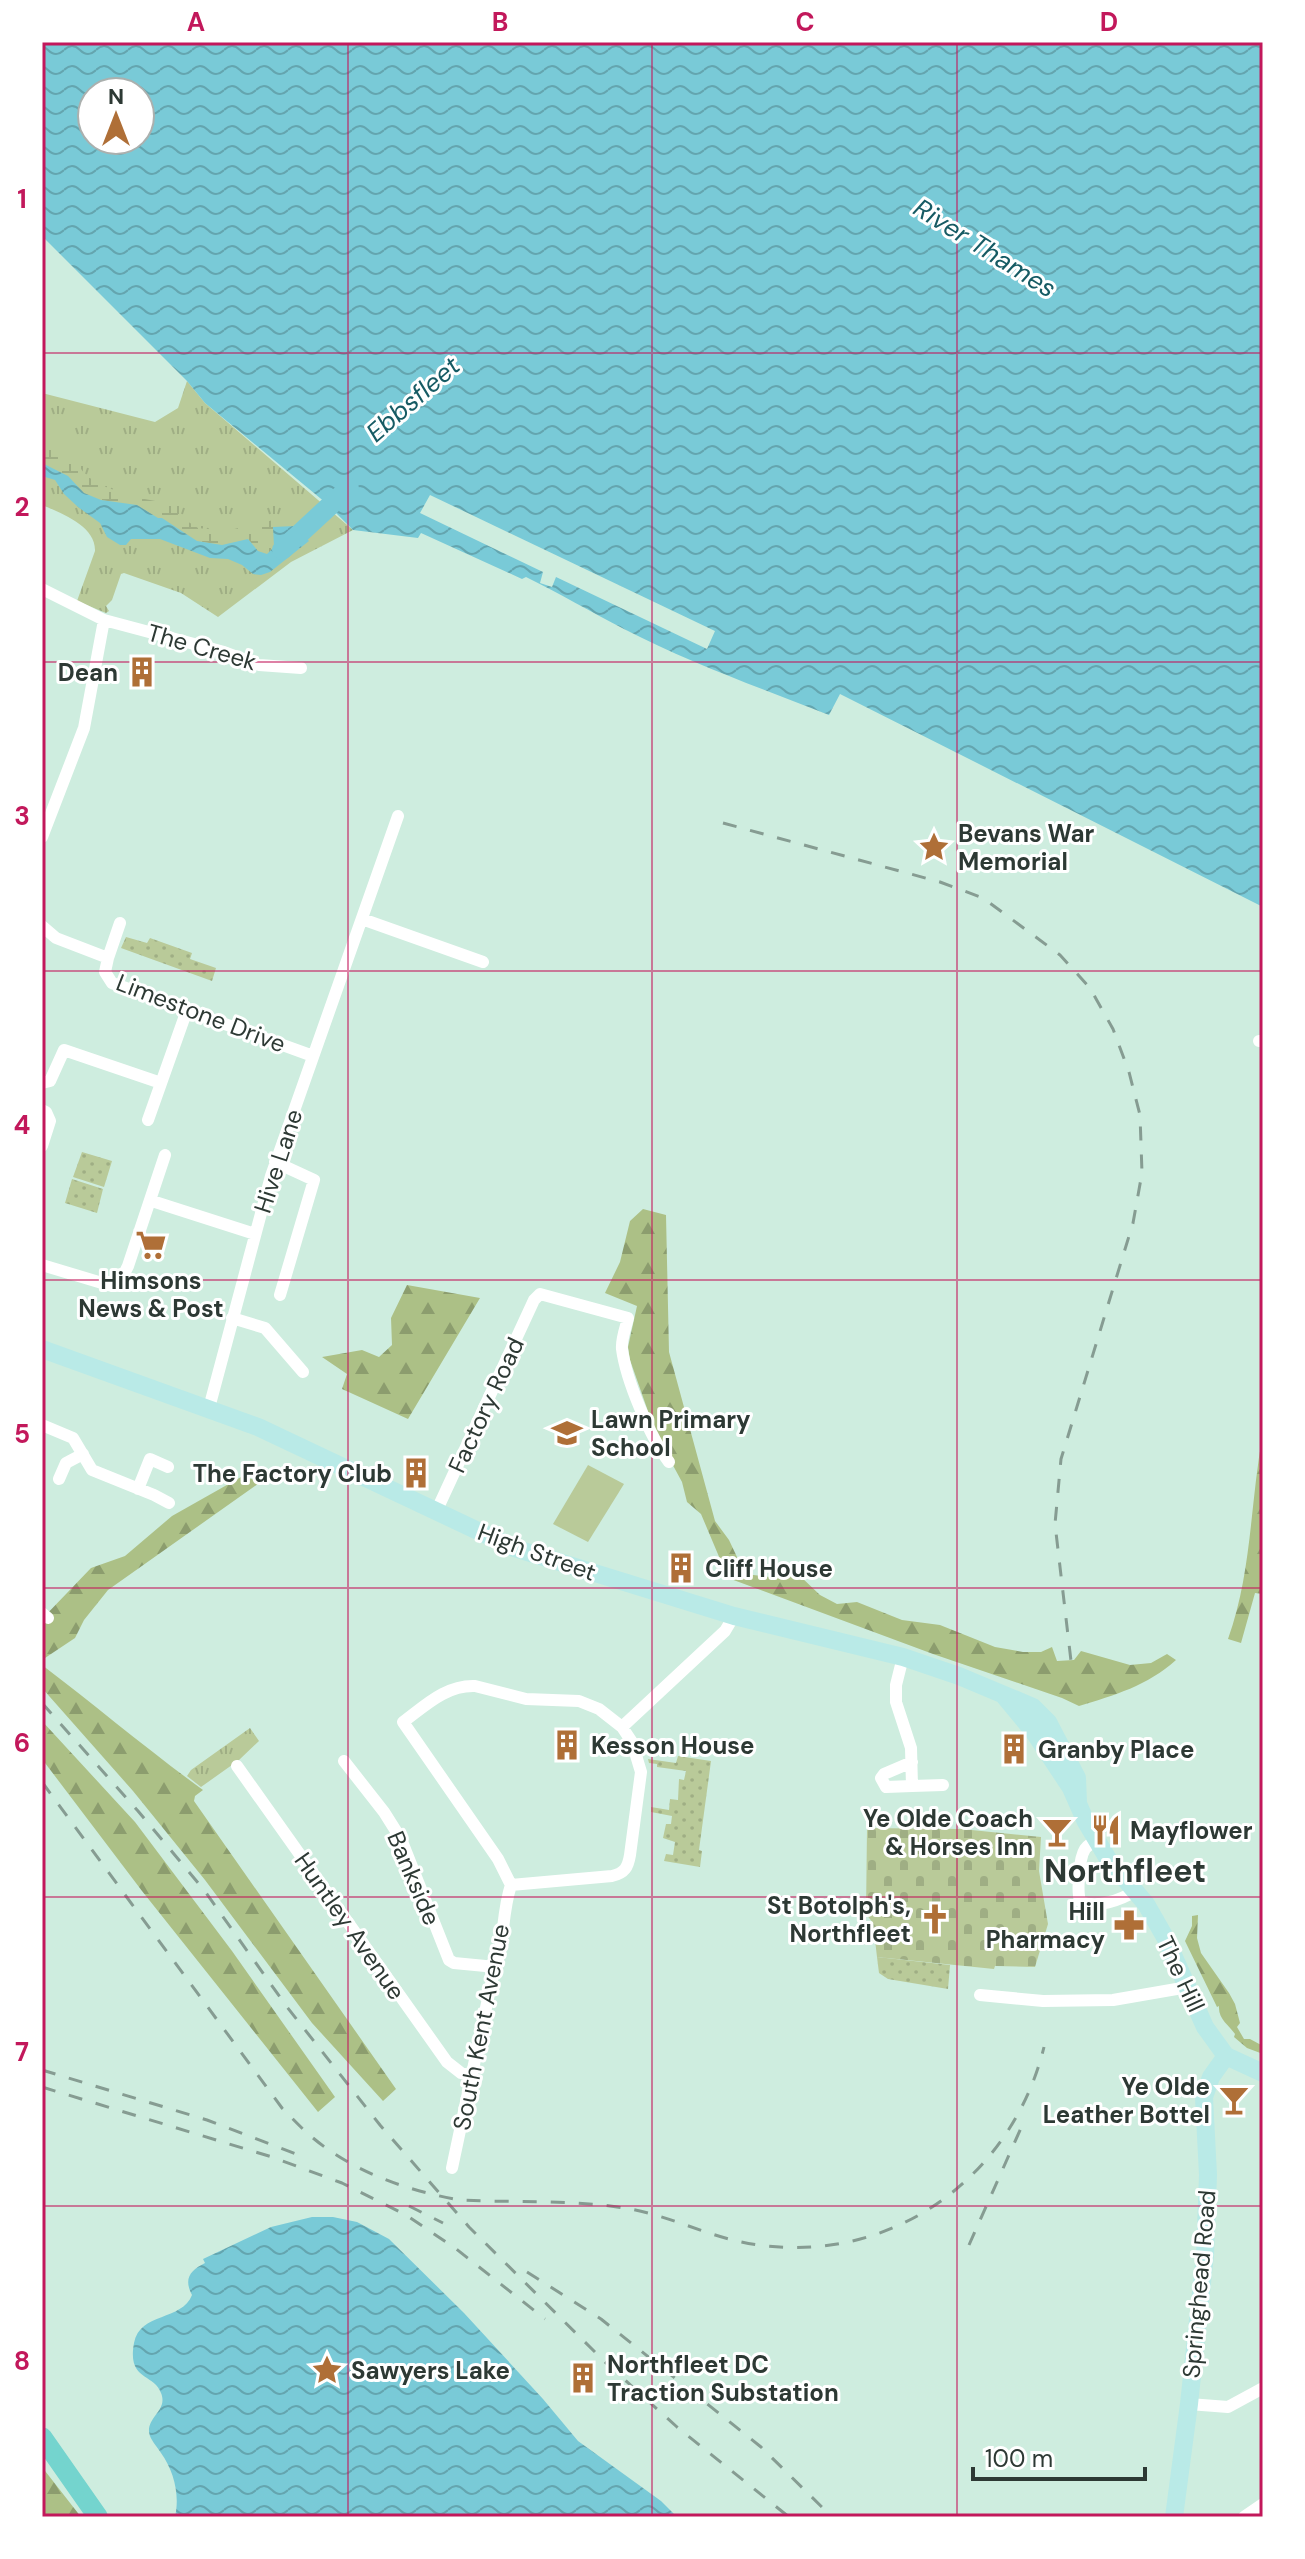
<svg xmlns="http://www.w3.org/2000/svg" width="1305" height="2559" font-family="'DM Sans',sans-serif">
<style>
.grass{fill:url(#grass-tufts)}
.forest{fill:url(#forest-firs)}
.wetland{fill:url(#wetland-marsh)}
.cemetery{fill:url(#cemetery-stones)}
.garden{fill:url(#garden-dots)}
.pitch{fill:#b9ca99}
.water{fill:url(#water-waves);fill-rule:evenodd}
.pier{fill:#ceeddf}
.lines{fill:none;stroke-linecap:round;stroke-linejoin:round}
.river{stroke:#79cad7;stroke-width:20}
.street{stroke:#fff;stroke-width:12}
.secondary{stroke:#b9eae7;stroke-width:18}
.primary{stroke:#74d4ce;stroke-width:20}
.rail{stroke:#869c92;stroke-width:3;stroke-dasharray:14 14;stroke-linecap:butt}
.grid{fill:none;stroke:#c2185b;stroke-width:2;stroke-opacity:0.55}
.labels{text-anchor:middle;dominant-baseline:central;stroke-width:6;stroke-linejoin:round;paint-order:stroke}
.street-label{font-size:24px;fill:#2d3934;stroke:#fff}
.poi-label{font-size:24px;font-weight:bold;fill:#2d3934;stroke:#fff;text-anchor:start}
.water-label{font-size:26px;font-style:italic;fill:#165b64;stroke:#fff}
.district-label{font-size:32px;font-weight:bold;fill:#2d3934;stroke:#fff}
.neatline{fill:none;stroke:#c2185b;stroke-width:3}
.grid-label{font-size:26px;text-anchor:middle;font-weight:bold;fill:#c2185b}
</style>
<defs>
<pattern id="grass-tufts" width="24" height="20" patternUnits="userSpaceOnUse" patternTransform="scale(2)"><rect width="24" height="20" fill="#b9ca99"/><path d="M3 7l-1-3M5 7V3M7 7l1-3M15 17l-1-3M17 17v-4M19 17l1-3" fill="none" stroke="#9fae84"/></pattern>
<pattern id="forest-firs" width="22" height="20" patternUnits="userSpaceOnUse" patternTransform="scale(2)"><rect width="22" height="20" fill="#acc086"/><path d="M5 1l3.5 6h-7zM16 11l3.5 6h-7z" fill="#8c9d6e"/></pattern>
<pattern id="wetland-marsh" width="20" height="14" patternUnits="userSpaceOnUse" patternTransform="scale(2)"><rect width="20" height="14" fill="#b9ca99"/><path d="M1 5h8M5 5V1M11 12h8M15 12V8" fill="none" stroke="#9fae84"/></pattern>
<pattern id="cemetery-stones" width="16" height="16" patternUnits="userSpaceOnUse" patternTransform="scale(2)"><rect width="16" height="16" fill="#b9ca99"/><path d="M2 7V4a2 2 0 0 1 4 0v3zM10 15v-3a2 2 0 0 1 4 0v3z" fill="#9fae84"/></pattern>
<pattern id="garden-dots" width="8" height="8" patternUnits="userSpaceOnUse" patternTransform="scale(2)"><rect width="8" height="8" fill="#b9ca99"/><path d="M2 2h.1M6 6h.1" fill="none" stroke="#9fae84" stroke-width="1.8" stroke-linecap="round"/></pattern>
<pattern id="water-waves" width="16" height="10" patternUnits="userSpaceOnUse" patternTransform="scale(2)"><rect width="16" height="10" fill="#79cad7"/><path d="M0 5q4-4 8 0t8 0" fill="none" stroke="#64a5af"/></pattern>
</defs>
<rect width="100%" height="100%" fill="#ceeddf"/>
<!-- grass -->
<path class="grass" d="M187 381 205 403 353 530 291 562 218 617 181 593 124 573 121 574 112 600 106 606 109 611 106 613 77 601 95 551C96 526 61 513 42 505V393L155 422 178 408Z
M250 1728 259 1741 239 1760 201 1787 187 1776 191 1770Z"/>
<!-- forest -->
<path class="forest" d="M643 1209 666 1215 669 1352 715 1521 729 1540 745 1574 770 1577 781 1569 799 1575 820 1595 837 1604 857 1602 902 1620 940 1625 995 1647 1023 1652H1041L1052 1647 1057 1661 1074 1660 1081 1651 1130 1665 1151 1663 1167 1654 1176 1660C1147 1686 1115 1695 1079 1706L1062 1698 933 1654 728 1578 701 1514 687 1502 682 1482 656 1434 630 1360 628 1347 637 1306 605 1293 620 1262 630 1221Z
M407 1285 480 1298 408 1419 342 1389 347 1374 322 1357 362 1350 379 1357 392 1345 391 1318Z
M1263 1433V1594L1255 1593 1241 1643 1228 1639C1252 1573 1250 1502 1263 1433Z
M241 1477 262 1481 108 1590 84 1620 75 1638 42 1660V1619L91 1568 125 1556 172 1516Z
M42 1665C96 1706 148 1750 203 1790L195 1796 194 1801 396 2089 383 2101 312 2023 205 1880 133 1791 42 1688Z
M42 1721 135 1822 232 1951 335 2097 318 2112 142 1891 42 1759Z
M1198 1915 1197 1938 1201 1953 1229 1993 1235 2004 1240 2023 1237 2027 1244 2039H1250L1263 2046V2054L1247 2048 1234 2037 1235 2034C1229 2025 1218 2019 1219 2006L1217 2007 1185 1941 1192 1926V1916Z
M42 2467 81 2517H42Z"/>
<!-- wetland -->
<path class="wetland" d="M42 438 65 447 84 473 96 483 129 496 171 504 179 516 198 528 227 531 242 527 250 522H266L283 517 286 525 273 527 274 547 268 554 258 551 248 539 222 545 197 541 162 518 158 519 137 506 101 500 84 492 68 476 42 463Z"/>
<!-- cemetery -->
<path class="cemetery" d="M867 1828 962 1829 1041 1837 1039 1871 1048 1924 1035 1967 995 1966 994 1969 877 1957 873 1923 866 1914Z"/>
<!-- garden -->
<path class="garden" d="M126 937 147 943 150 938 192 953 190 959 216 968 212 981 121 948Z
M82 1152 112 1161 104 1187 73 1177Z
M72 1179 103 1189 97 1213 65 1203Z
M678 1756 711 1761 699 1850 702 1851 700 1867 664 1861 666 1854 673 1855 675 1842 663 1838 666 1824H671L672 1816 651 1812V1807L669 1810 670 1799 678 1800 679 1779 684 1780 686 1771 657 1767V1764L649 1763 648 1759 676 1763Z
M877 1957 950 1965 948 1989 888 1979 879 1973Z"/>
<!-- pitch -->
<path class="pitch" d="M588 1465 624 1484 588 1542 553 1524Z"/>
<!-- water -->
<path class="water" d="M42 42H1263V907L840 694 829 715C760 688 690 663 624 629 591 612 559 593 526 577L522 579 421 533 418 538 353 530 326 503 205 403 187 381 42 236ZM92 92H140V140H92Z
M42 463 68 476 84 493 101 500 137 505 158 518H162L197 541 222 545 248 539 258 551 267 554 274 547 273 527 295 526 309 541 270 572 261 575 253 574 242 565 228 559 210 558 160 539H131L126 545H120L107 537 100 523 78 507 64 494 55 480 42 476Z
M312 2217H333L357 2222 389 2239 464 2313 543 2399 578 2441 661 2501 677 2517H175C180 2495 174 2471 161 2453 157 2446 150 2440 149 2432 148 2416 168 2410 161 2393 154 2373 127 2381 134 2343 140 2312 182 2321 192 2295 183 2278 191 2270 205 2263L203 2259 271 2227Z"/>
<!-- pier -->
<path class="pier" d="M430 495 715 631 707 649 556 577 552 587 540 583 543 572 420 513Z"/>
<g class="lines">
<!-- river -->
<path class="river" d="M282 550 349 488"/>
<!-- street -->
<path class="street" d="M42 589 104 620 224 652 259 665 301 668
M42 837 84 728 104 620
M362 919 483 962
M42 926 56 938 108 958 120 923
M108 958 105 972 112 983 313 1056
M1259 1041H1263
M42 1083 50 1081 64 1050 161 1083
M42 1110 46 1112 50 1121 42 1146
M148 1120 187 1010
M275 1162 314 1180 280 1295
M152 1201 255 1234
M42 1265 112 1286 119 1284 128 1266 165 1155
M232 1318 265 1328 303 1372
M209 1408 271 1176 398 816
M42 1425 73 1438 92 1470 154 1495 169 1503
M59 1479 66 1463 83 1454
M138 1489 150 1459 168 1467
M436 1512 534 1300 540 1294 628 1318C626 1327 621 1339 622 1349 626 1380 650 1437 669 1462
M42 1613 48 1618
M903 1657 896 1685V1702L911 1748 912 1786 943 1785
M475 1686 526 1699 579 1701 599 1709 622 1727 632 1742 641 1772 630 1855C628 1867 625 1873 612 1876L511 1885 498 1859 403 1722C426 1705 446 1685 475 1686Z
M622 1727 725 1631 734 1616
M344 1761 384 1812 401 1839 449 1960 454 1963 496 1967
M237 1766 447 2062 461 2073 472 2076
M912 1786 886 1787 881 1778 884 1774 912 1762
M1096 1841C1093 1842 1087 1846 1085 1849 1079 1858 1077 1891 1080 1901 1096 1909 1121 1900 1135 1891
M980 1995 1043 2001 1113 2000 1188 1987
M452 2168 493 1975C505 1946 501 1915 511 1885
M1189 2404 1228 2407 1263 2388
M1244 2517 1263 2504"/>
<!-- secondary -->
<path class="secondary" d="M42 1349 258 1427 514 1548 734 1616 903 1657 959 1676 1033 1707 1048 1722 1077 1778 1078 1803
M1005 1697 1034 1732 1071 1788 1086 1822 1108 1859 1146 1904 1166 1939 1205 2027 1226 2056 1263 2073
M1174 2517 1189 2404 1205 2255 1208 2175 1204 2097 1211 2077 1226 2056"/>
<!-- primary -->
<path class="primary" d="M42 2437 98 2517"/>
<!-- rail -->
<path class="rail" d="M723 823 940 882 983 898 1060 955 1090 988 1113 1029 1129 1072 1140 1115 1142 1173 1133 1223 1061 1459 1055 1524 1071 1661
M42 1703 138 1811 204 1890 287 2007 380 2125 469 2227 606 2363 677 2427 789 2517
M42 1782 282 2108C292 2118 302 2129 313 2138 354 2172 408 2191 460 2200 515 2203 576 2199 630 2209 674 2217 713 2239 758 2245 893 2264 1012 2177 1044 2047
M42 2070 207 2120 296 2154
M42 2087 272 2157 342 2183 406 2215 455 2248 545 2319
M409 2206 443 2223
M969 2245 1021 2128
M527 2272 601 2319 761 2447 832 2517"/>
</g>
<!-- grid -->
<path class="grid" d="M348 42V2517M652 42V2517M957 42V2517M42 353H1263M42 662H1263M42 971H1263M42 1280H1263M42 1588H1263M42 1897H1263M42 2206H1263"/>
<!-- icons -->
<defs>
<g id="building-bare" transform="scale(2.4)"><path d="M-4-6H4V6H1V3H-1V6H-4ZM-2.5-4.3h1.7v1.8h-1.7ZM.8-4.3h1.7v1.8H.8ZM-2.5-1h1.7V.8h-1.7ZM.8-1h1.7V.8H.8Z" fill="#af6f37" stroke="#fff" stroke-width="2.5" paint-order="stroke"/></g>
<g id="sight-bare" transform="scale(2.4)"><path d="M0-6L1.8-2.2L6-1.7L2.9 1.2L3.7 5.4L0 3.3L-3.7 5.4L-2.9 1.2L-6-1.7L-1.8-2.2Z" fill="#af6f37" stroke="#fff" stroke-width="2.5" paint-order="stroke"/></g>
<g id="supermarket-bare" transform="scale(2.4)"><path d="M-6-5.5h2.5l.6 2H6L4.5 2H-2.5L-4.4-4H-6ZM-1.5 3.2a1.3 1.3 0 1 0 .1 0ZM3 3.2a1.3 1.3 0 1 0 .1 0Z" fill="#af6f37" stroke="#fff" stroke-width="2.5" paint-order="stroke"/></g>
<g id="school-bare" transform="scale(2.4)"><path d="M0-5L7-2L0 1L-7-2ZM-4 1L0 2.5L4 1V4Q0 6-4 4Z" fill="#af6f37" stroke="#fff" stroke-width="2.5" paint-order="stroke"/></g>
<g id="restaurant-bare" transform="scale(2.4)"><path d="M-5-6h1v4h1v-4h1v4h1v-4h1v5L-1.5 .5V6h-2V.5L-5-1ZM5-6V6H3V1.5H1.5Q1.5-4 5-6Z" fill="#af6f37" stroke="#fff" stroke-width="2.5" paint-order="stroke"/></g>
<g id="bar-bare" transform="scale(2.4)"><path d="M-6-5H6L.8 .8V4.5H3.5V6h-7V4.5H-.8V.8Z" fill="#af6f37" stroke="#fff" stroke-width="2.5" paint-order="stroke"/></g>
<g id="church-bare" transform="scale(2.4)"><path d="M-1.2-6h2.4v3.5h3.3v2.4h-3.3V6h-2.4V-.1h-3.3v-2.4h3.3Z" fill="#af6f37" stroke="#fff" stroke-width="2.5" paint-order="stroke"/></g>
<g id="pharmacy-bare" transform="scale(2.4)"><path d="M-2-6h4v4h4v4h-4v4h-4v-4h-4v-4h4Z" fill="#af6f37" stroke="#fff" stroke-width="2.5" paint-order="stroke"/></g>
</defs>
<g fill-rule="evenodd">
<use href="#building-bare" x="142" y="672"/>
<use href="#sight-bare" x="934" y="847"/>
<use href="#supermarket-bare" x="151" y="1245"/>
<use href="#school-bare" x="567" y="1433"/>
<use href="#building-bare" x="416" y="1473"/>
<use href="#building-bare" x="681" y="1568"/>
<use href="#building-bare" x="567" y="1745"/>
<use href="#building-bare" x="1014" y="1749"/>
<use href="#restaurant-bare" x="1106" y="1830"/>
<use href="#bar-bare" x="1057" y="1832"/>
<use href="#church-bare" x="935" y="1919"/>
<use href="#pharmacy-bare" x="1129" y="1925"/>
<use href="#bar-bare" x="1234" y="2100"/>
<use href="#sight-bare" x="327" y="2370"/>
<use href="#building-bare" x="583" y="2378"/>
</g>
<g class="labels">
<!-- street labels -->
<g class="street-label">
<text transform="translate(202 647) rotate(16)">The Creek</text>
<text transform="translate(201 1013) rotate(21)">Limestone Drive</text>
<text transform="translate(278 1161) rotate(-72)">Hive Lane</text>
<text transform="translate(486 1405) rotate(-65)">Factory Road</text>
<text transform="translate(537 1552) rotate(20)">High Street</text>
<text transform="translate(414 1878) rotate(67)">Bankside</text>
<text transform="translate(350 1926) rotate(55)">Huntley Avenue</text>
<text transform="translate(1181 1974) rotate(65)">The Hill</text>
<text transform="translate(481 2027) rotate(-79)">South Kent Avenue</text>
<text transform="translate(1199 2284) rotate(-85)">Springhead Road</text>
</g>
<!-- poi labels -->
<g class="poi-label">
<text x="118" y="672" text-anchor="end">Dean</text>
<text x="958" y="833">Bevans War<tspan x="958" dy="28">Memorial</tspan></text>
<text x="151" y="1280" text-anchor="middle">Himsons<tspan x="151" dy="28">News &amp; Post</tspan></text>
<text x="591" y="1419">Lawn Primary<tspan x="591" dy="28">School</tspan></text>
<text x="392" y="1473" text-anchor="end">The Factory Club</text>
<text x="705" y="1568">Cliff House</text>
<text x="591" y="1745">Kesson House</text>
<text x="1038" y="1749">Granby Place</text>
<text x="1033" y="1818" text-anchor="end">Ye Olde Coach<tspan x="1033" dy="28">&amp; Horses Inn</tspan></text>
<text x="1130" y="1830">Mayflower</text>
<text x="911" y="1905" text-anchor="end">St Botolph's,<tspan x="911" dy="28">Northfleet</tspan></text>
<text x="1105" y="1911" text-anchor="end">Hill<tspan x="1105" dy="28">Pharmacy</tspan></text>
<text x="1210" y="2086" text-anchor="end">Ye Olde<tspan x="1210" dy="28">Leather Bottel</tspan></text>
<text x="607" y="2364">Northfleet DC<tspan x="607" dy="28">Traction Substation</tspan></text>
<text x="351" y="2370">Sawyers Lake</text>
</g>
<!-- water labels -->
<g class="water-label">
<text transform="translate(985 248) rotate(32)">River Thames</text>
<text transform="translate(413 399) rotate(-41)">Ebbsfleet</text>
</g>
<!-- district labels -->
<g class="district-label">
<text x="1125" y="1871">Northfleet</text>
</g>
</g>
<!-- border -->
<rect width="1305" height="2559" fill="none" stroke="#ffffff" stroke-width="88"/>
<!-- north arrow -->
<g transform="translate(116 116)"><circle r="38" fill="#ffffff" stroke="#abb0ae" stroke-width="2"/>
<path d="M0-6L14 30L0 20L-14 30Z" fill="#af6f37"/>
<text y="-12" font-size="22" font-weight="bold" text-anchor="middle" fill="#2d3934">N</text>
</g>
<!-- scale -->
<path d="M973 2467v12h172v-12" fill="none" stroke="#2d3934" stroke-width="4"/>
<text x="985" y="2467" font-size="24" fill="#2d3934" stroke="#ffffff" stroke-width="6" paint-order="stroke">100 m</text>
<rect x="44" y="44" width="1217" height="2471" class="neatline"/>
<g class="grid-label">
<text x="196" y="31">A</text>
<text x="500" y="31">B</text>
<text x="805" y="31">C</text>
<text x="1109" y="31">D</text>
<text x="22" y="208">1</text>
<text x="22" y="516">2</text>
<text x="22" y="825">3</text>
<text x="22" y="1134">4</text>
<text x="22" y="1443">5</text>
<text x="22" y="1752">6</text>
<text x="22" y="2061">7</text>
<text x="22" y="2370">8</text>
</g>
</svg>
